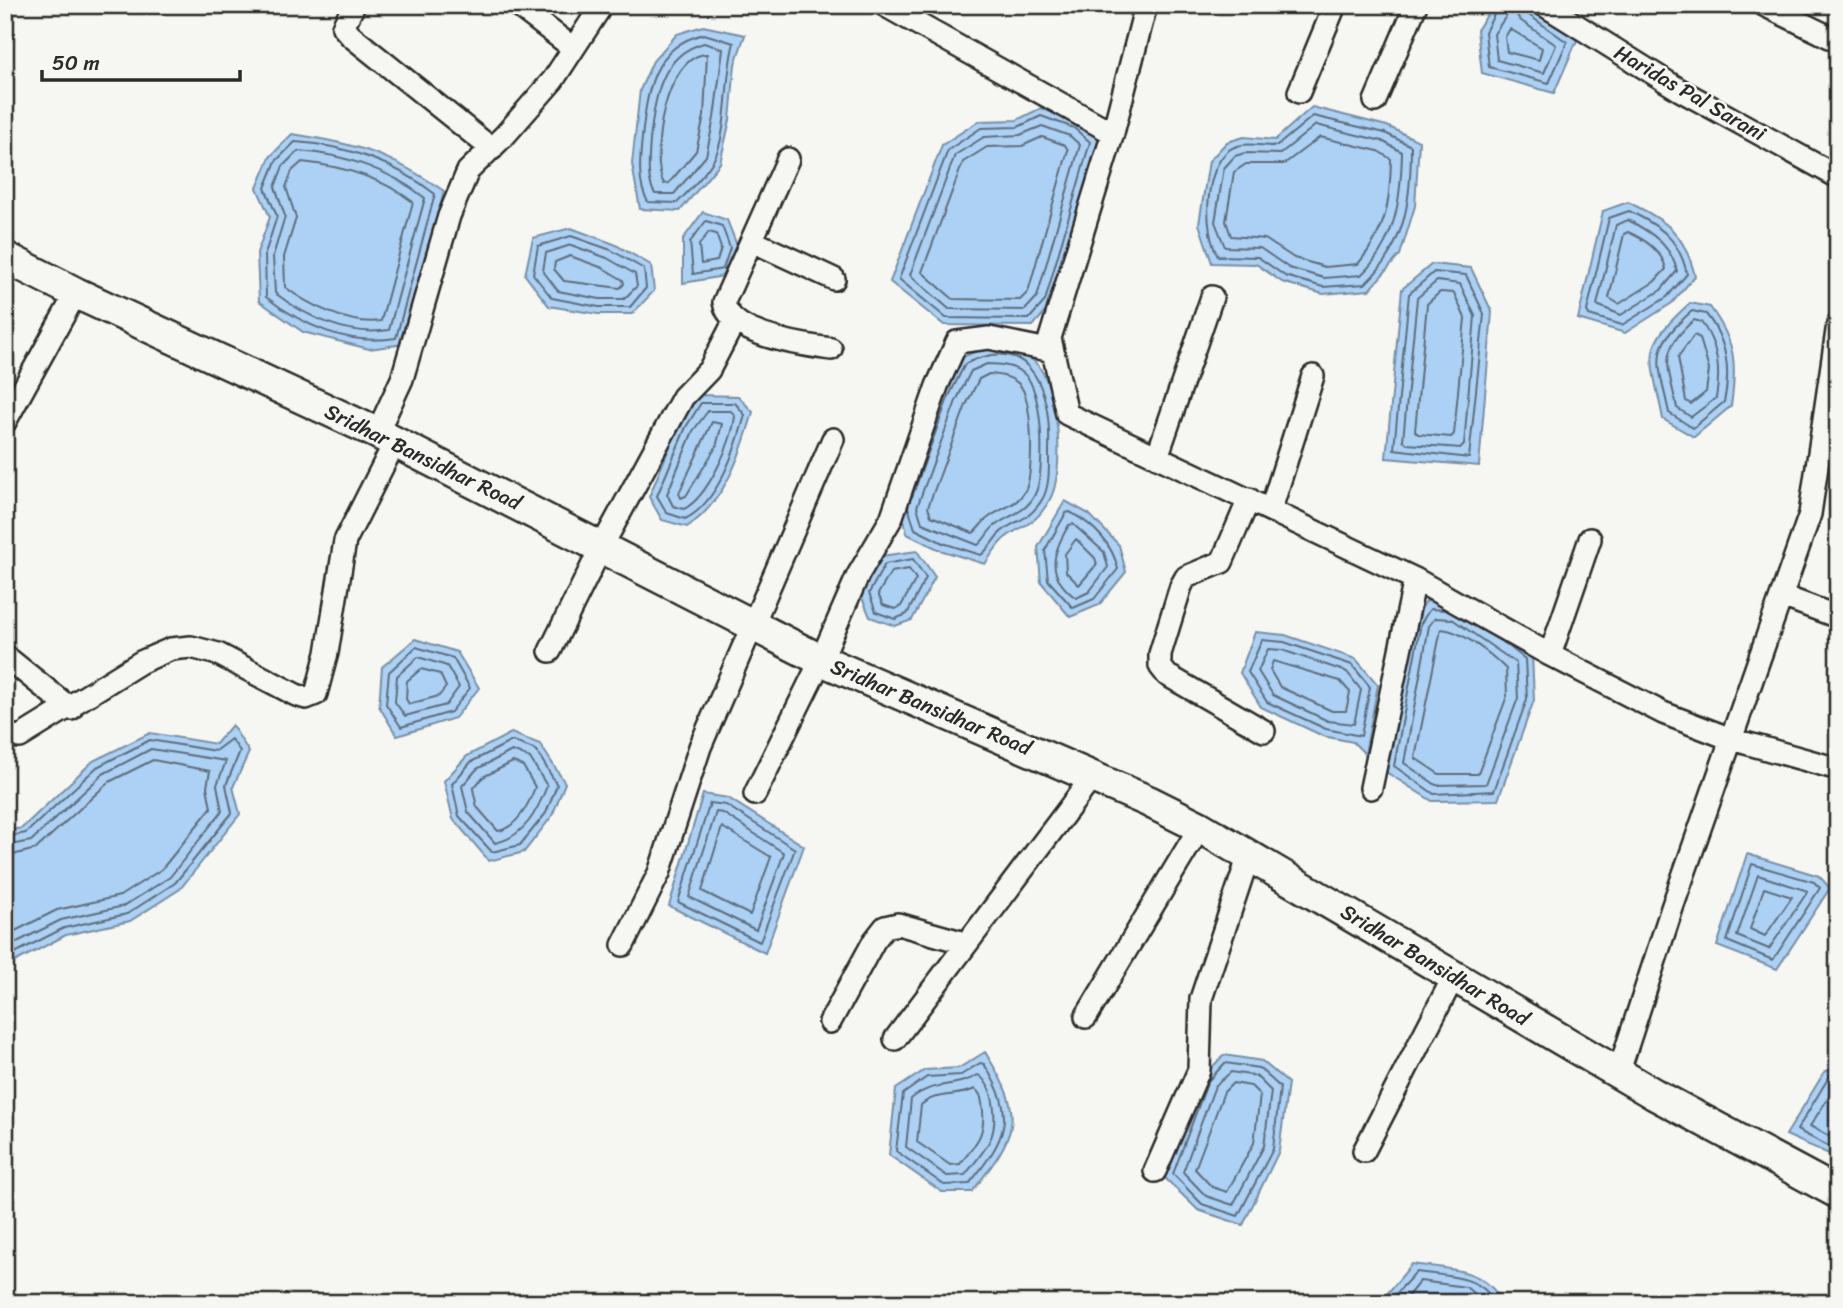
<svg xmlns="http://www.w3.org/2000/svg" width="1843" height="1308" font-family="Sriracha,sans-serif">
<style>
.water{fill:#acd1f5;stroke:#788fa4;stroke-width:2}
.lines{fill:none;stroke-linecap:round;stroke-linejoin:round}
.shore{stroke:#5f6d7c;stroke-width:2}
.street-casing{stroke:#2b2b2b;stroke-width:26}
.secondary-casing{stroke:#2b2b2b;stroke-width:35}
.street{stroke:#f6f6f2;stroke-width:21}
.secondary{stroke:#f6f6f2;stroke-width:30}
.labels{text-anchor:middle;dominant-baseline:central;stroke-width:5;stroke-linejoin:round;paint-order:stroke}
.street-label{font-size:21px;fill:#2b2b2b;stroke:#f6f6f2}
</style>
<rect width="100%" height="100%" fill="#f6f6f2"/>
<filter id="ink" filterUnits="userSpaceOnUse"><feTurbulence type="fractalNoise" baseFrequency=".0143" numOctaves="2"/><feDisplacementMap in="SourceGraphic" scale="14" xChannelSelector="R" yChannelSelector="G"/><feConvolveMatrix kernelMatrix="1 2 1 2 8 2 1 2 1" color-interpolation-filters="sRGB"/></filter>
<g filter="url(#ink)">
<!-- water -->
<path class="water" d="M1494 5H1526L1577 40 1554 93 1482 73 1477 30Z
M703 26 745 35 735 64 730 120 720 163 680 211 640 209 632 164 640 90 653 61 677 34Z
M1312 107 1387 126 1419 141 1415 206 1400 255 1369 290 1323 294 1282 282 1256 264 1212 263 1199 224 1209 161 1227 142 1244 137 1275 140Z
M1041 108 1078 122 1099 138 1051 305 1033 326 944 325 890 282 942 145 979 121 1017 120Z
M292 134C358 144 390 154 444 191L404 344 369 349 303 332 259 301 257 253 270 217 257 188 270 157Z
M1628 202C1668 222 1684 232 1695 276L1672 303 1625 333 1578 319 1603 211Z
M703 212 727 220 738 248 729 275 683 283V239Z
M571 228 614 244 651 265 654 291 632 314H598L549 306 525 275 533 238Z
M1432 264 1471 268 1492 312 1479 466 1386 458 1402 289Z
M1690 303 1710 307C1736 342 1737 364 1731 406L1694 437 1663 419C1651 355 1638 350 1690 303Z
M984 348C1000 349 1022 350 1035 362 1059 384 1066 474 1049 501 1033 528 1025 522 1005 538 997 544 991 556 985 564L940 550 907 534 901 505 941 395 960 358Z
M698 395 738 396 753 412C741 454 725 502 687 527L662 520 649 497 679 424Z
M1065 501 1089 514 1119 545 1126 572 1099 605 1070 617 1041 582 1038 547Z
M917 551 935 577 912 620 895 626 870 617 860 593 881 556Z
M1426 601 1456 603 1532 654 1534 700 1498 800 1432 801 1386 772 1414 620Z
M1255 632 1285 635 1356 659 1378 685 1365 754 1353 742 1323 736 1261 707 1240 673Z
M415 639 457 652 479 688 455 718 397 736 379 706 382 667Z
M232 725 249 752 233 787 240 814 180 889 130 921 66 935 5 967V831L22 828 93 761 150 733 216 744Z
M511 733 540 744 565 783 552 816 524 852 489 861 453 819 444 781 467 756Z
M703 794 728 798 804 846 765 953 669 906Z
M1747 854 1819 876 1830 888 1777 969 1717 946Z
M985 1052C1027 1119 1017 1133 972 1192H942L889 1155 896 1089 925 1070 959 1068Z
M1224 1055 1262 1061 1288 1083 1279 1151 1243 1225 1198 1210 1164 1177 1202 1077Z
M1838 1066V1158L1786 1135 1825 1071Z
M1412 1264C1446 1269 1486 1267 1502 1303H1386L1387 1294Z"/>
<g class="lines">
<!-- shore -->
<path class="shore" d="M1499 5 1485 32 1489 67 1549 83 1567 42 1526 13 1523 5
M1512 7 1520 20 1556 45 1544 73 1497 60 1494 34Z
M1510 29 1542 48 1539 60 1507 52 1505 37Z
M704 34 734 43C724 76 729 134 713 161 704 176 689 191 677 203L648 202C637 184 640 158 642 138 647 92 652 46 704 34Z
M704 43 723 49 714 118 706 156 674 194H655C646 179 649 158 650 140 655 100 659 55 704 43Z
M707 54 704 116 696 151 669 183 664 184C649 157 665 55 707 54Z
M1041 116 1074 128 1090 142 1045 301 1029 319 946 318 899 279 948 150 981 128 1018 127Z
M1313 116 1385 133 1411 146C1411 200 1406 245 1365 284L1323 287 1285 276 1258 257 1218 256C1203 231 1204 169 1229 150 1242 140 1262 147 1277 146Z
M1316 125 1382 141 1402 152C1401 199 1396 242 1361 275L1324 278 1289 268 1260 248 1225 247 1215 222 1224 168 1235 156 1245 153 1280 154Z
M1042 126 1070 136 1080 145 1037 297 1025 310 949 309 910 275 955 155 984 137 1020 135Z
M1042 137 1065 145 1068 150 1028 292 1020 300 953 299 922 272 963 162 987 147 1022 146Z
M1320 137 1378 151 1391 159C1390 203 1387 229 1358 264L1325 267 1294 258 1265 239 1231 236 1226 221 1234 172 1246 164H1284Z
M295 142C345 145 396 163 435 194L396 338C349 346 303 326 266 297L265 254 277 216 265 188 276 161Z
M298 151C343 154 390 170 425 198L389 330C349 337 306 317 275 293L273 256 285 216 275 187 283 166Z
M302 162C341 166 382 178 413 202L381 321C351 326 308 305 285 287L284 257 296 218 286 187 292 171Z
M1629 211C1660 226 1679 238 1687 274L1667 297 1622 325 1589 315 1587 311 1609 218Z
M1628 220C1651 232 1671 245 1677 271L1661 290 1621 315 1597 305 1616 225Z
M706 221 722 226 730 248 723 269 693 274 690 242Z
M709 232 716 234 721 248 717 261 701 264 699 245Z
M1628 232C1644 239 1662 251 1666 269L1654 282 1619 304 1609 298 1624 234Z
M571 236 611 250 644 269 646 288 630 307H599L552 298 533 274 538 246Z
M571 245 607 258 635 274 637 286 624 299H600L558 291 543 271 546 253Z
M570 256 603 268 623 280 624 284 620 288 564 281 554 269 555 262Z
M1434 272 1466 275 1484 314 1469 458 1394 449 1409 294Z
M1437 281 1460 284 1475 316 1464 445 1461 448 1407 444 1403 440 1417 298Z
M1440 292 1454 293 1465 318 1454 434 1451 437 1418 434 1415 431 1427 304Z
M1692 311 1706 314C1727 340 1731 370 1724 402L1693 428 1669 413C1658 360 1647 350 1692 311Z
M1694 320 1701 322C1718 344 1721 370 1716 398L1691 417 1677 408C1668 365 1657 352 1694 320Z
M1694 335 1700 338 1709 370 1706 392 1691 404 1686 401 1678 357Z
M987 364C999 364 1013 365 1023 373 1044 388 1045 470 1036 492 1028 512 1011 514 996 525 988 530 985 540 978 545L922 523 917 507 956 401 971 371Z
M989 374C999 375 1011 376 1019 384 1033 399 1034 470 1026 489 1018 506 1002 507 988 518 982 522 979 529 973 533L931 516 928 507 966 405 979 379Z
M701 403H735L745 415C736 448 717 504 685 519L667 513 657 496 686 427Z
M708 411H731L735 416C732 442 708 497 684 509L673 506 667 494 693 431Z
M712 422 722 424 716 447 686 496 681 498 679 493Z
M908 507 915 529 943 543 981 555C988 550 992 542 998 535 1014 518 1028 524 1043 498 1050 485 1049 465 1049 450 1051 396 1035 330 965 364L948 398 912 497
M1070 512C1094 525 1112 543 1118 569L1094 599 1073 608 1048 580 1045 550 1066 513Z
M1073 524 1104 552 1108 567 1089 592 1076 598C1045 575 1052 553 1069 525Z
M1076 539 1095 558 1097 564 1079 585 1066 572 1065 554Z
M913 559 926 578 907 614 895 619 876 612 869 593 885 564Z
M909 569 916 579 901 606 895 609 883 605 878 594 891 572Z
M1444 610 1430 609 1421 623 1394 766 1434 794 1494 791 1527 699 1525 659 1506 644
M1435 618 1452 619 1516 663 1518 698 1486 784 1436 785 1404 763 1429 626Z
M1441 629C1462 630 1492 655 1506 669L1507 696 1478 774H1439L1415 758Z
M1262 640 1284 642 1352 665 1370 687 1361 736 1326 729 1267 702 1248 672Z
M416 647 453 658 470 688 451 712 401 727 386 704 389 672Z
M1268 649 1282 650 1347 672 1361 690 1354 724 1328 721 1273 695 1258 671Z
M418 657 447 666 459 687 446 705 405 716 395 702 397 676Z
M1273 661 1340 681 1350 692 1346 711H1332L1280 687 1270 670Z
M421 669 440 674 446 687 439 696 409 704 406 699 407 681Z
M512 741 536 750 557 785 546 813 520 845 492 852 459 816 452 784 471 762Z
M512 751 530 758 547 786C537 812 524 837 495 843L468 812 462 786 477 769Z
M513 762 523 766 535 787C529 804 517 828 498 831L477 807 473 789 483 777Z
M710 803 726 805 795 849 760 942 678 902Z
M716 812 723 813 784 853 756 930 689 897Z
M722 827 771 857 750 915 702 891Z
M5 837 26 833 97 767 150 740 215 751 231 739 240 751 226 785 232 813 175 883 127 914 64 928 5 958
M5 846 31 841 103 774 151 749 226 761 217 785 222 811 170 877 124 906 61 920 5 948
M5 857 36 849 109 782 153 760 210 771 207 787 211 808 162 869 120 896 57 910 5 936
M1752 864 1814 882 1820 888 1773 960 1727 941Z
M1758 875 1808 891 1769 949 1737 936Z
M1764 888 1792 897 1765 936 1750 929Z
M980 1063 984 1064C1018 1118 1006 1138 969 1184L944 1185 896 1151 903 1094 927 1077 961 1075Z
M1225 1063 1259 1068 1280 1087 1273 1149 1238 1216 1202 1204 1173 1174 1208 1081Z
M1231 1072 1256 1076 1271 1091 1264 1146 1233 1205 1206 1196 1183 1172 1215 1086Z
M1838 1073 1829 1077 1797 1130 1838 1151
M978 1075C987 1080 991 1092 993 1102 999 1138 986 1148 965 1175L947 1176 906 1147 911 1099C933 1080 954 1089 978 1075Z
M1233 1083 1251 1086 1260 1095 1254 1143 1227 1192 1212 1187 1195 1169 1224 1092Z
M1838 1083 1810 1126 1838 1141
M975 1089C980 1093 981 1096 982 1103 987 1133 978 1142 960 1164L950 1165 917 1142 921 1105C937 1091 957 1098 975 1089Z
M1393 1303 1394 1296 1416 1272C1443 1276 1481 1274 1495 1303
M1402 1303 1420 1281 1466 1287 1485 1303"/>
<!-- street casing -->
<g class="street-casing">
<path id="street" d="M354 5 343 27 351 36 492 149
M517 5 573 48
M884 5 1113 133
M1146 5 1113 133 1050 338 1067 414 1415 579 1550 655 1663 713 1731 739 1838 769
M1544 5 1680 90 1838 177
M1764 5 1838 41
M1299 92 1335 5
M1375 101 1416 5
M788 159 724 302C729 336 803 345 831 349
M752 241 834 279
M5 422 76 293
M377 433 402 379 449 216 468 171 505 135 553 80 602 5
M1157 457 1212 297
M1249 499 1222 562 1186 577 1181 586 1160 654V666L1167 675 1264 731
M1271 509 1313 376
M1782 596 1838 617
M550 651 602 546 683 397 709 370 734 322
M1550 655 1590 539
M5 656 71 709
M5 735 20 737 141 662 171 649 191 647 218 654 296 695 306 698 316 694 327 653 345 541 395 442
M1371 788 1415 579
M755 794 821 660 858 575 891 519 937 386 957 342 989 338 1053 351
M623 945 659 873 700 747 833 439
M1086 1017 1200 827
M830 1022 874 941 885 927 898 924 965 943
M895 1039 1094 775
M1619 1071 1672 908 1810 514 1838 324
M1364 1151 1453 978
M1155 1171 1199 1070 1201 999 1249 855"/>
</g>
<!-- secondary casing -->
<g class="secondary-casing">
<path id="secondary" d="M5 257 76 293 377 433 821 660 1148 801 1200 827 1654 1094 1838 1193"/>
</g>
<!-- street -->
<use href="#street" class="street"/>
<!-- secondary -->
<use href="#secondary" class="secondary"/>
</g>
</g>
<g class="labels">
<!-- street labels -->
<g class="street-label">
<text transform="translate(1690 93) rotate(30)">Haridas Pal Sarani</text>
<text transform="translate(423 457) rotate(26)">Sridhar Bansidhar Road</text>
<text transform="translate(931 707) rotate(23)">Sridhar Bansidhar Road</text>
<text transform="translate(1435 965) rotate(31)">Sridhar Bansidhar Road</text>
</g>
</g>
<!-- margin -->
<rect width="1843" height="1308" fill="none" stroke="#f6f6f2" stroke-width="28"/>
<rect x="14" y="14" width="1815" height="1280" fill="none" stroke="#2b2b2b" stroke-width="2.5" filter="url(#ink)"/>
<!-- scale -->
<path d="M42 70v10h198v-10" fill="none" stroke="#2b2b2b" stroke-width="3.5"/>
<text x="52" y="70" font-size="21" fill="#2b2b2b" stroke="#f6f6f2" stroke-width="5" paint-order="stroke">50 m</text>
</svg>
